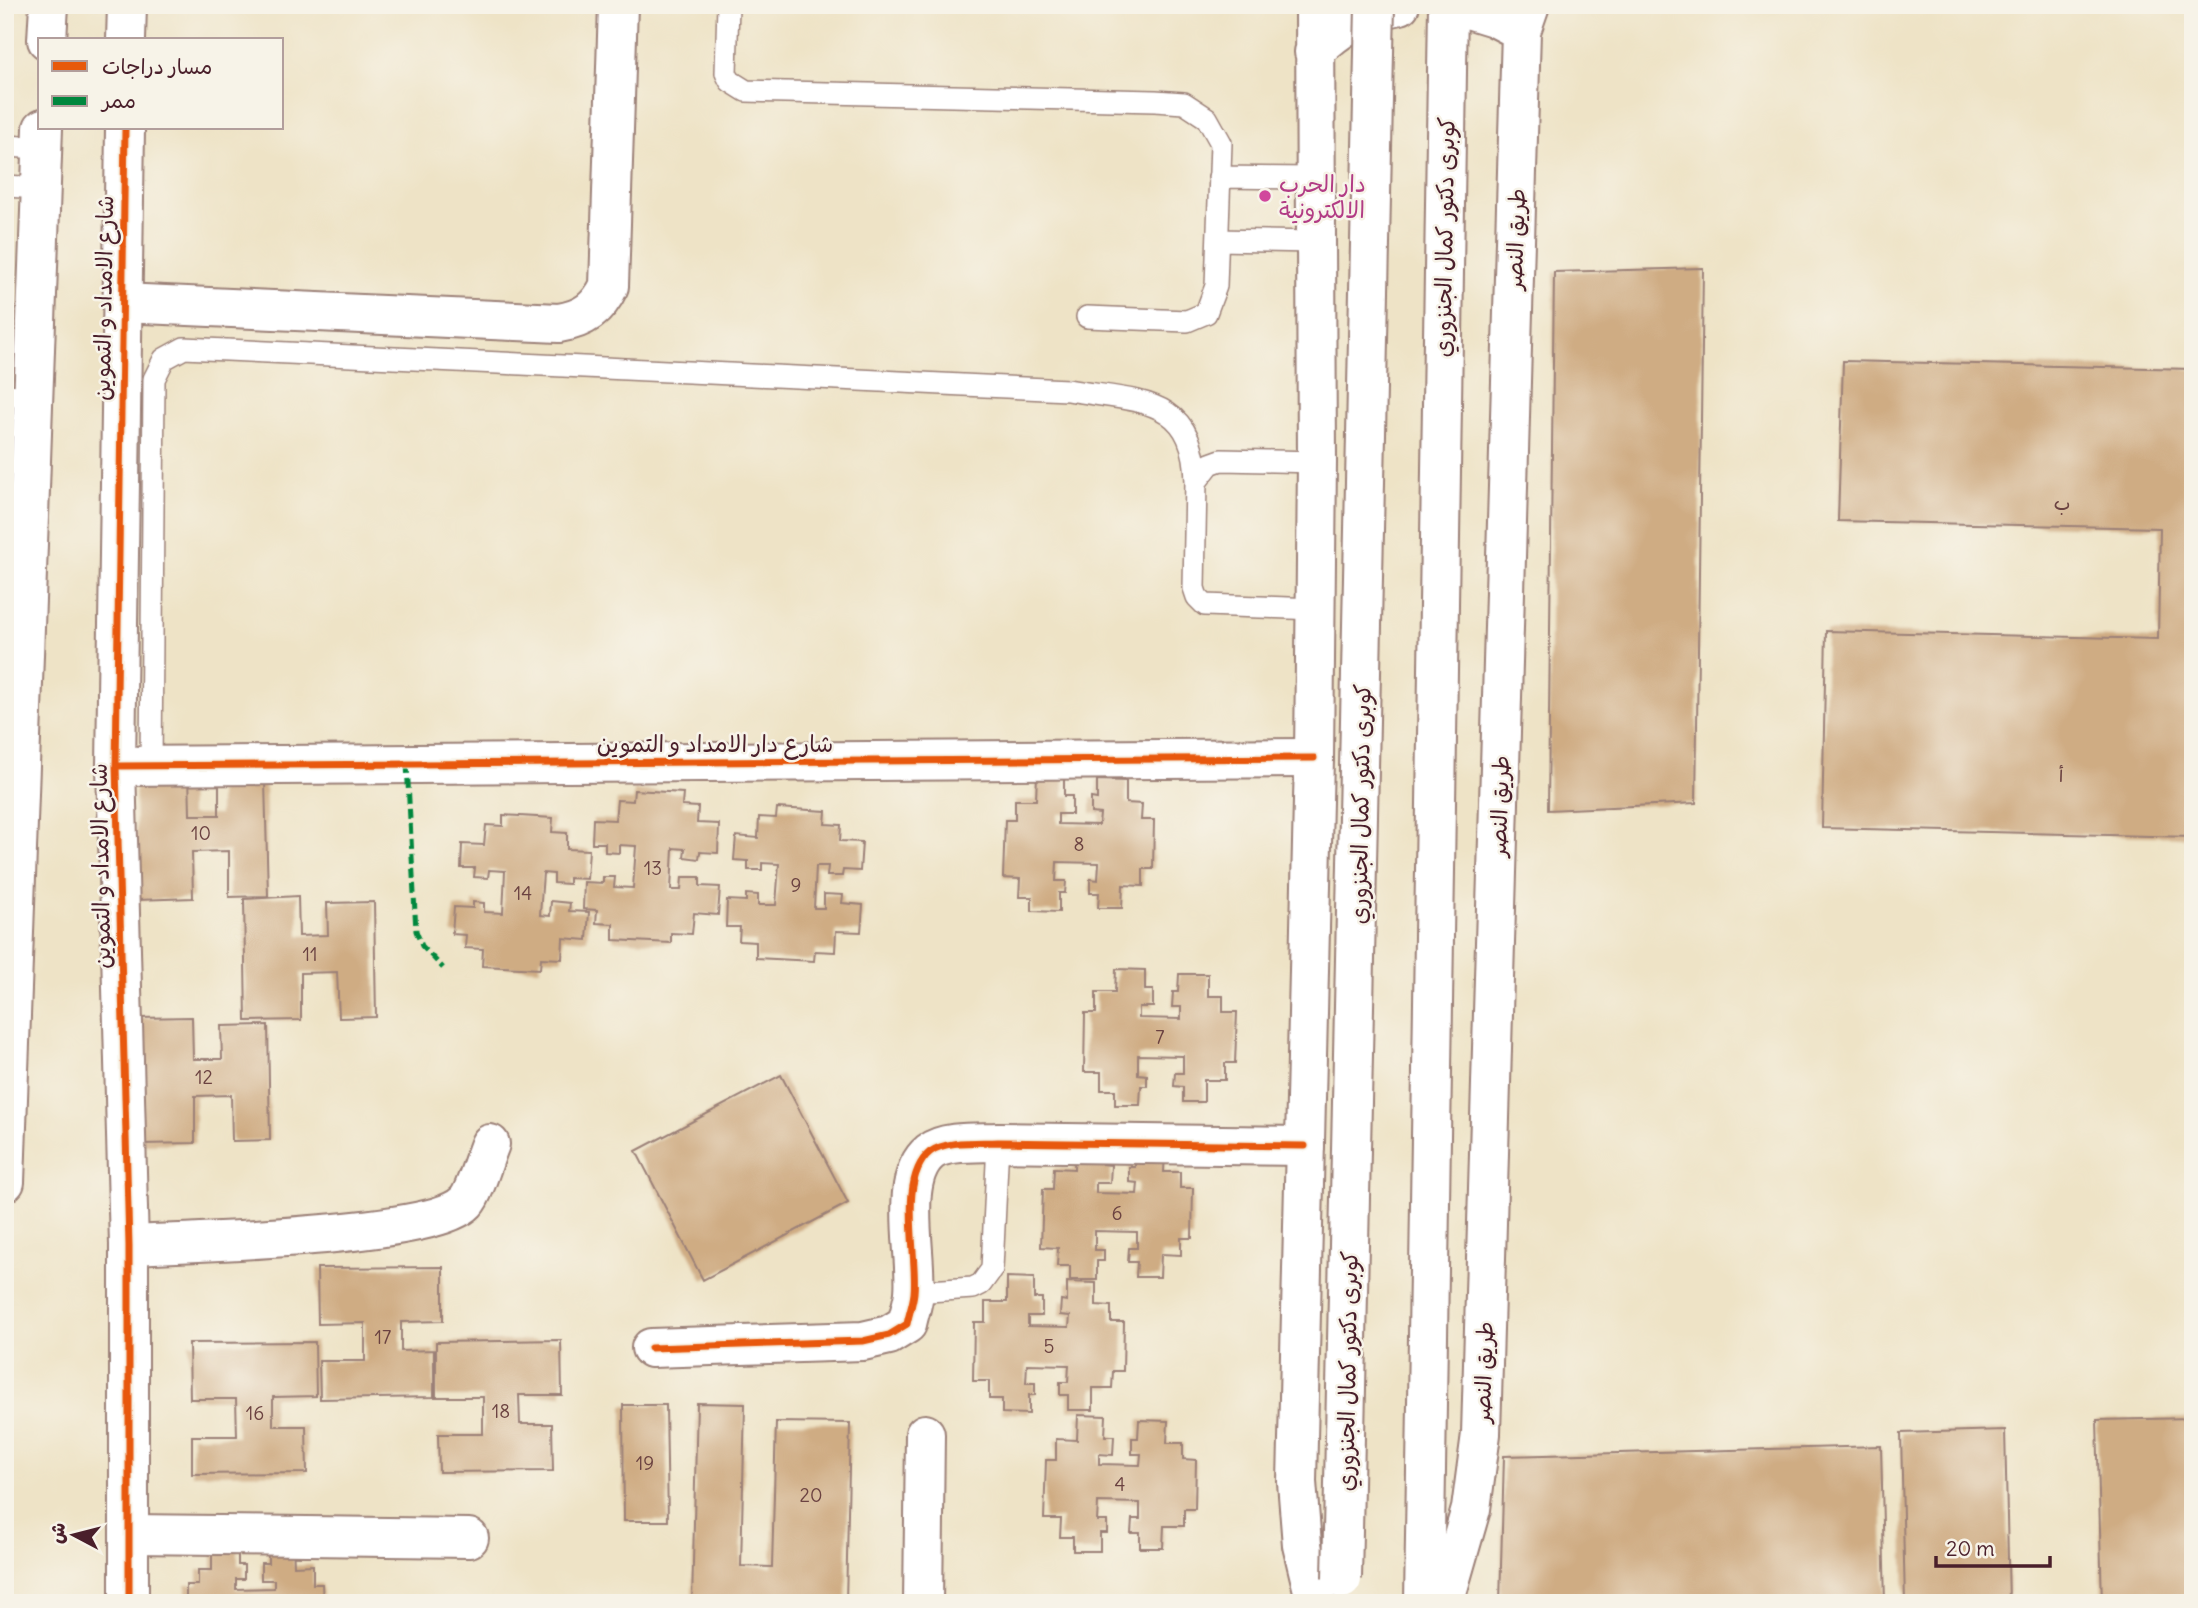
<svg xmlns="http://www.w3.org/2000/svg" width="2198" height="1608" font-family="Delius,'Playpen Sans Arabic',sans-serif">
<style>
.building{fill:#cfac83}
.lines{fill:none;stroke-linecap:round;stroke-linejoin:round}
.lane-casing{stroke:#9c8178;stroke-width:24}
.street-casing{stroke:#9c8178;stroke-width:42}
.secondary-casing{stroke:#9c8178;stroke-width:42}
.highway-casing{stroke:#9c8178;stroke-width:42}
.lane{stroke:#fff;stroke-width:21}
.street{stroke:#fff;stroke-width:38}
.secondary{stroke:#fff;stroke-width:38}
.highway{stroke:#fff;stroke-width:38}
.highway-bridge-casing{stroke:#9c8178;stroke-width:42;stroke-linecap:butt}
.highway-bridge{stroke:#fff;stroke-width:38}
.quiet{stroke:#00873e;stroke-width:5;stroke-dasharray:10 5;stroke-linecap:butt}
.cycleway-casing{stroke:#f7f3e8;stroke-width:11}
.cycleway{stroke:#e8590c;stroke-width:7}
.hotel-dot{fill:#d1479c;stroke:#f7f3e8;stroke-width:2.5}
.labels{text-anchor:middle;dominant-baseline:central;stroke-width:5;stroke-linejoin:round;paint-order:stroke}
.number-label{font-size:19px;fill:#6b4241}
.hotel-label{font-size:23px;fill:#b23c85;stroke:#f7f3e8;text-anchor:start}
.street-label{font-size:23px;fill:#4a1f2b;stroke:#f7f3e8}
</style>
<rect width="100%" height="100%" fill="#f7f3e8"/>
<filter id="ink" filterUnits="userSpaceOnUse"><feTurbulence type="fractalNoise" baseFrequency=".0143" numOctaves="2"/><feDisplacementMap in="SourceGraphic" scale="14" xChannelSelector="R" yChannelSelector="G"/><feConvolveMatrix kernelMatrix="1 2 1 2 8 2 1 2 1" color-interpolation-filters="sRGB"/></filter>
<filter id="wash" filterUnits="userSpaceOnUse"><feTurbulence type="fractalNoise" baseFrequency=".00686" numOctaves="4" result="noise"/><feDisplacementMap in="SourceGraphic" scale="28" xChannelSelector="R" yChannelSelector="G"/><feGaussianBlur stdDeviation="1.57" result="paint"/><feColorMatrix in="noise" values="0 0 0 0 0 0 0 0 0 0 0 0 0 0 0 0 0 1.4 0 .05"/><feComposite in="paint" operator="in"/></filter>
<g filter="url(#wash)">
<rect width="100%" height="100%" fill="#eee3c6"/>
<g id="blocks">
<!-- building -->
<path class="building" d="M1703 268 1696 803 1548 810 1554 272Z
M1843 361 2193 369V837L1822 828 1826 631 2158 639 2160 528 1838 521Z
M189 772 190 815H219V782L265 781 268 896 229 897V851L192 852 193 898 137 900 135 773Z
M1037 775 1064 776V796H1072V814H1058V824L1099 825 1100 814 1091 813V798L1097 799V780L1126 781V803L1142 804 1141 820H1154L1153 869H1143V886L1123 885 1122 908H1098L1099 893H1090V879L1098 880 1099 863 1057 862 1056 881H1066L1065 893H1059V912L1032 911V897H1019L1020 879 1003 878 1005 820H1015V800H1036Z
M634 790 683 793 682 806 698 807 697 823 719 824 718 853 700 852 699 859 684 857 685 849 673 848 671 890H681L682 877H700V886L720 887 718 915 694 913 692 934 671 933V943L613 940V924L596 923 597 910 583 909 584 882 603 883V877H615L614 887 633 888 636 846 619 845V853L605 852V843H592L593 819 615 820 617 800 633 801Z
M777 808 826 811 825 824 841 825 840 841 862 842 860 871 843 870 842 876H827L828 866H816L814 908H824V894L843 895 842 903 863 905 861 932 836 931 835 952 815 951 814 961 756 958V942L739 941 740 927H726L727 900 746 901V894L758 895V905H776L779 864 762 863V870H748V861L734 860 736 836 758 838 759 817 776 818Z
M503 815 553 818 552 832 567 833V849L589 850 587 879 569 878V884L554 883V874L543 873 540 915 550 916 551 901 570 903 569 911 589 912 587 940 563 938 562 959 541 958 540 969 482 966 483 949 465 948 466 935 452 934 454 907 473 908V902L484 903V912L503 913 505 871 489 870 488 878 474 877 475 868H461L462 844 484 845 486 825 503 826Z
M298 896 299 936 328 935 327 903 374 902 376 1017 339 1018 337 972 301 973V1020L246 1021 244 899Z
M1116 969 1145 970V990H1153V1007H1139V1018L1181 1019V1007H1172L1173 992H1178L1179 974H1208V996H1223V1012H1237L1235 1063H1225V1080H1204V1102H1183V1087L1174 1086 1175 1073H1183V1056L1138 1055V1074L1147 1075V1086H1141L1140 1105H1115V1090H1101V1072H1084L1085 1013H1096V992H1115Z
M192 1017 193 1059H222L221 1026 268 1025 270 1140 232 1141 231 1095 195 1096V1143L140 1144 138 1018Z
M781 1075 848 1203 703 1280 636 1151Z
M1075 1144 1103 1145 1102 1164 1111 1165 1110 1183H1096V1193L1137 1194 1138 1183 1129 1182V1167H1135V1149L1165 1150 1164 1172H1180V1188H1193L1192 1238H1181V1255L1161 1254 1160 1277H1136L1137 1262H1128L1129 1248H1137V1232L1095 1231V1250H1104V1261H1097V1280H1070V1266H1057L1058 1248 1041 1247 1043 1189H1053L1054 1168 1074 1169Z
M443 1267V1321L401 1322V1351L434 1350V1397L320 1399 319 1361H365V1323L318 1324 317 1268Z
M1007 1277 1034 1278V1298H1042V1316H1028V1326L1069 1327 1070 1316 1060 1315 1061 1300 1067 1301V1282L1096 1283V1305L1111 1306V1322H1124L1123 1371H1113L1112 1388H1093V1410H1068V1395H1060V1382H1068L1069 1365 1027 1364 1026 1383H1035V1395H1029V1414L1002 1413V1399H989V1381H973L974 1322H985V1302H1007Z
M561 1340 562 1395H519L520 1424H552L553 1471 439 1472 438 1434H483V1397H436V1342Z
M315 1342 316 1396 273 1397V1426H306L307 1473 192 1474V1436H237L236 1399H190L189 1343Z
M697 1403 745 1404 741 1566 772 1567 776 1422 850 1423 846 1603H783V1600L759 1599V1603H692Z
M623 1405H666L668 1521H624Z
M1078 1415 1106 1416 1105 1436H1114L1113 1455 1099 1454V1464L1140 1465 1141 1454H1132V1438H1138L1139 1420 1168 1421 1167 1443H1183V1459L1196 1460 1195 1509H1184V1526H1164L1163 1548H1140V1533H1131L1132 1519H1140V1503L1098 1502 1097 1521H1107V1533H1100V1551H1073V1537H1060L1061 1519H1044L1046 1460H1056V1439L1077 1440Z
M2193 1418V1603H2102L2097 1420Z
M2005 1430 2009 1603H1905L1901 1433Z
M1881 1446 1885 1603H1500L1504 1456Z
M268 1544H293L294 1566 313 1565V1584H322L323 1603H186V1585H198V1570H212V1549L238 1548V1565H244V1579H236V1589L274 1588V1580H261V1563H268Z"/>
</g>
</g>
<g filter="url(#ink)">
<use href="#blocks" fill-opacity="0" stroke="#9c8178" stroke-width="2"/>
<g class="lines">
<!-- lane casing -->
<g class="lane-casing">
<path id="lane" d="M728 5 726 73 730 81 746 91 1155 101 1184 103 1207 118 1221 143 1216 286 1206 313 1187 321 1087 317
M5 146 41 148
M1219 177 1313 178
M5 186 40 188
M1218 240 1314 242
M5 395 33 397
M1316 609 1205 605 1197 597 1194 588 1196 482 1210 464 1221 460 1317 462
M151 766 154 379 164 359 184 348 1068 390C1136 402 1195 394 1196 482
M914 1292 973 1288 981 1284 992 1269 998 1142"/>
</g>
<!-- street casing -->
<g class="street-casing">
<path id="street" d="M122 303 559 323C584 319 598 309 609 286L618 5
M116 766 1314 758
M129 1245C187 1242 433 1237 466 1202 475 1192 484 1158 490 1144
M651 1348 863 1341 889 1335 907 1324C909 1314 913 1303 914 1293 918 1255 897 1179 930 1152 945 1140 979 1143 998 1142L1305 1146
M130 1534 469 1538
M923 1603 925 1434"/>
</g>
<!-- secondary casing -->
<g class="secondary-casing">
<path id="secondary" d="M47 40 49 5
M126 40 127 5
M125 128 116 766 129 1245V1603
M5 1182 43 128"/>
</g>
<!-- highway casing -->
<g class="highway-casing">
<path id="highway" d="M1315 5 1317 462 1314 758 1297 1482 1302 1545 1316 1603
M1455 5 1494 17 1521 31
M1314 52C1339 27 1365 12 1400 5
M1424 1603 1448 5
M1444 1603 1471 1509 1481 1434 1521 31 1530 5"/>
</g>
<!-- lane -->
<use href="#lane" class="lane"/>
<!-- street -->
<use href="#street" class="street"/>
<!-- secondary -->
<use href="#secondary" class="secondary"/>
<!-- highway -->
<use href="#highway" class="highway"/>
<!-- highway-bridge casing -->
<g class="highway-bridge-casing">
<path id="highway-bridge" d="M1342 1579 1375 5"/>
</g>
<!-- highway-bridge -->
<use href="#highway-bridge" class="highway-bridge"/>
<!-- quiet -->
<path class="quiet" d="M407 764 416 931 422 946 443 968"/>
<!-- cycleway casing -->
<g class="cycleway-casing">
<path id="cycleway" d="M125 128 116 766 129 1245V1603
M116 766 1314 758
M651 1348 863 1341 889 1335 907 1324C909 1314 913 1303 914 1293 918 1255 897 1179 930 1152 945 1140 979 1143 998 1142L1305 1146"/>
</g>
<!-- cycleway -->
<use href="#cycleway" class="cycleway"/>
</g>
</g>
<!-- markers -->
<circle class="hotel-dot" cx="1265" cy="196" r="7"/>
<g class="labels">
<!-- number labels -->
<g class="number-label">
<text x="2062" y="503">ب</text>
<text x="2061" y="775">أ</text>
<text x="201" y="833">10</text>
<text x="1079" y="844">8</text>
<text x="653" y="868">13</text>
<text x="796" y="885">9</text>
<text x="523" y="893">14</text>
<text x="310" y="954">11</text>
<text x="1160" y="1037">7</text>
<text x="204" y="1077">12</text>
<text x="1117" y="1213">6</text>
<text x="383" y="1337">17</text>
<text x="1049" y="1346">5</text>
<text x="501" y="1411">18</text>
<text x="255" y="1413">16</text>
<text x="645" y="1463">19</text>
<text x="1120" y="1484">4</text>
<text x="811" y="1495">20</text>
</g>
<!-- hotel labels -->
<g class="hotel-label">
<text x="1279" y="183">دار الحرب<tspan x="1279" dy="26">الالكترونية</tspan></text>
</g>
<!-- street labels -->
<g class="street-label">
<text transform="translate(1444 237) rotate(-89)">كوبرى دكتور كمال الجنزوري</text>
<text transform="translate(1515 239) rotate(-88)">طريق النصر</text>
<text transform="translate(103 298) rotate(-89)">شارع الامداد و التموين</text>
<text x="715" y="743">شارع دار الامداد و التموين</text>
<text transform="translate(1360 804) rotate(-89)">كوبرى دكتور كمال الجنزوري</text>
<text transform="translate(1499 806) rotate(-88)">طريق النصر</text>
<text transform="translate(100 866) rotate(-91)">شارع الامداد و التموين</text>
<text transform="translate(1347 1371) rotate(-89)">كوبرى دكتور كمال الجنزوري</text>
<text transform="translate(1483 1372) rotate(-88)">طريق النصر</text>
</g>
</g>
<!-- margin -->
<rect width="2198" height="1608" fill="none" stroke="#f7f3e8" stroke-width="28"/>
<!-- legend -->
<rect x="38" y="38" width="245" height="91" fill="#f7f3e8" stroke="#b29e9c" stroke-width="2"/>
<rect x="52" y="61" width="35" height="10" fill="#e8590c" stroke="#b29e9c" stroke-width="2"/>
<text x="102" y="74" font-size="21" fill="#4a1f2b">مسار دراجات</text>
<rect x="52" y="96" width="35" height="10" fill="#00873e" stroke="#b29e9c" stroke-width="2"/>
<text x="102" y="108" font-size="21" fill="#4a1f2b">ممر</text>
<!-- north arrow -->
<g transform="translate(74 1535) rotate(277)" stroke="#f7f3e8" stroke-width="5" paint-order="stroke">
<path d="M0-5L12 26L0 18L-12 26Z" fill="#4a1f2b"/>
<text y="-10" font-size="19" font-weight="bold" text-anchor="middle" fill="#4a1f2b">ش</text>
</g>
<!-- scale -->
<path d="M1936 1556v10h114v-10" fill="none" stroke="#4a1f2b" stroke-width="3.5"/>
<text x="1946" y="1556" font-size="21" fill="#4a1f2b" stroke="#f7f3e8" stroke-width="5" paint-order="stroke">20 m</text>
</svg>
